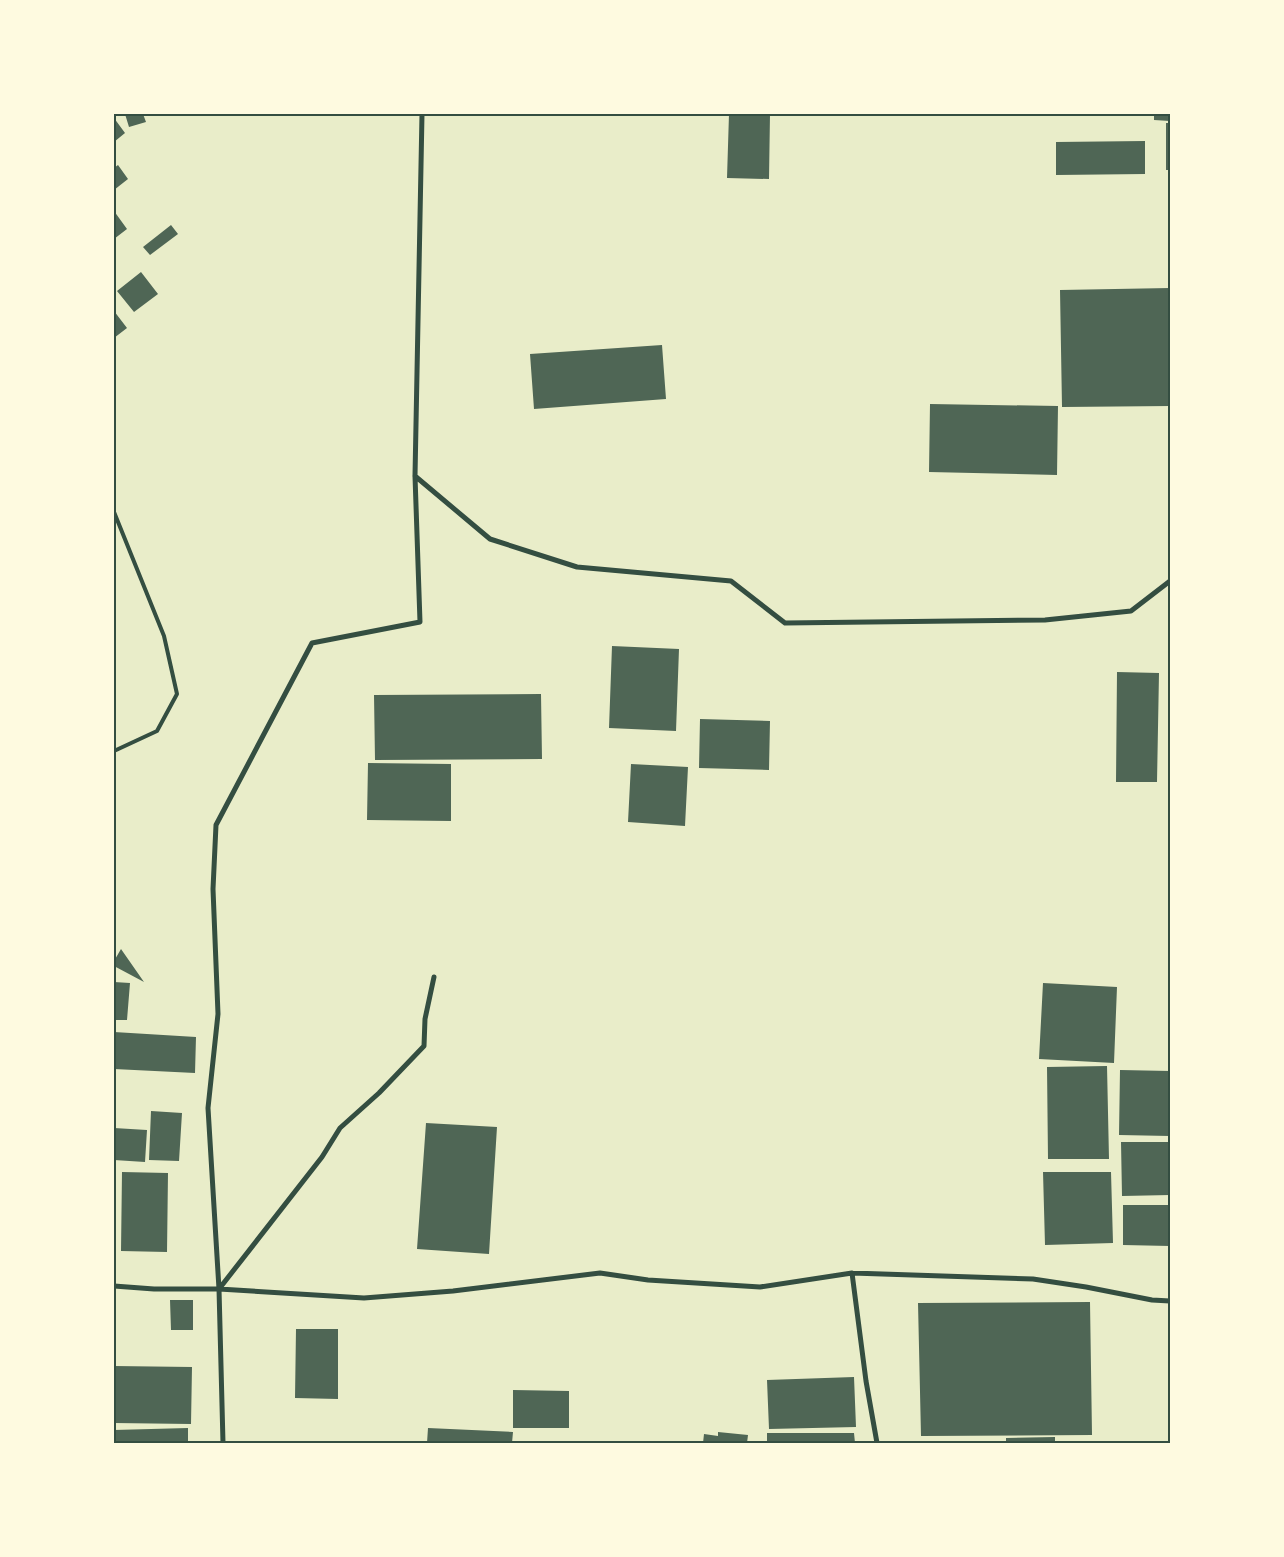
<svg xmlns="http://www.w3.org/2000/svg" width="1284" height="1557" font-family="'Varela Round',sans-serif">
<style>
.building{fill:#4f6655}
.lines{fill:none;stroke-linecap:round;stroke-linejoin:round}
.service{stroke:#344e41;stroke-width:4}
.minor{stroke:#344e41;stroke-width:5}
.neatline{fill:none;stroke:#344e41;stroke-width:2}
</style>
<rect width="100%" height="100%" fill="#e9edc9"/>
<!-- building -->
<path class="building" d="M125 114H143L146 122 129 127Z
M729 114H770L769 179 727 178Z
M1154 114H1170V121L1154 120Z
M114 118 125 133 114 142Z
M1166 123H1170V170H1166Z
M1145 141V174L1056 175V142Z
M118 165 128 179 114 190V168Z
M114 211 127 229 114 239Z
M171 225 178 234 150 255 143 247Z
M141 272 158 294 134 312 117 291Z
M1170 288V406L1062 407 1060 290Z
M114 311 127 328 114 338Z
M662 345 666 399 534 409 530 354Z
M930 404 1058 406 1057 475 929 472Z
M612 646 679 649 676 731 609 728Z
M1117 672 1159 673 1157 782H1116Z
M541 694 542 759 375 760 374 695Z
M700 719 770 721 769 770 699 768Z
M368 763 451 764V821L367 820Z
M631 764 688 767 685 826 628 822Z
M121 949 144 982 114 966V961Z
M114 982 130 983 127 1020H114Z
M1043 983 1117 987 1114 1063 1039 1059Z
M114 1032 196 1037 195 1073 114 1069Z
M1107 1066 1109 1159H1048L1047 1067Z
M1120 1070 1170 1071V1136L1119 1135Z
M151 1111 182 1113 179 1161 149 1160Z
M426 1123 497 1127 489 1254 417 1249Z
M114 1128 147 1130 145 1162 114 1160Z
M1121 1142H1170V1195L1122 1196Z
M122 1172 168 1173 167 1252 121 1251Z
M1043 1172H1111L1113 1243 1045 1245Z
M1123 1205H1170V1246L1123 1245Z
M170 1300H193V1330H171Z
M1090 1302 1092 1435 921 1436 918 1303Z
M296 1329H338V1399L295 1398Z
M114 1366 192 1367 191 1424 114 1423Z
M854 1377 856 1427 769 1429 767 1380Z
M513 1390 569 1391V1428H513Z
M188 1428V1443H114V1430Z
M428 1428 513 1432 512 1443H427Z
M718 1432 748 1435 747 1443H703L704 1434 718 1436Z
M767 1433H854L855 1443H767Z
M1055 1437V1443H1006V1438Z"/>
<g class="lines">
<!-- service -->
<path class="service" d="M114 512 164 636 177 694 157 731 114 751"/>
<!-- minor -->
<path class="minor" d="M415 476 490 539 577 567 731 581 785 623 1045 620 1131 611 1170 581
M852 1273 866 1381 877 1443
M114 1286 154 1289H219L364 1298 453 1291 600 1273 648 1280 760 1287 852 1273 1033 1279 1086 1287 1152 1300 1170 1301
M219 1289 322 1157 340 1128 379 1093 424 1046 425 1019 434 977
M223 1443 219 1289 208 1108 218 1014 213 889 216 825 312 643 420 622 415 476 422 114"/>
</g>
<!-- border -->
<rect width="1284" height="1557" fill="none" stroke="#fefae0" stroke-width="230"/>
<rect x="115" y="115" width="1054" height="1327" class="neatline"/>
</svg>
